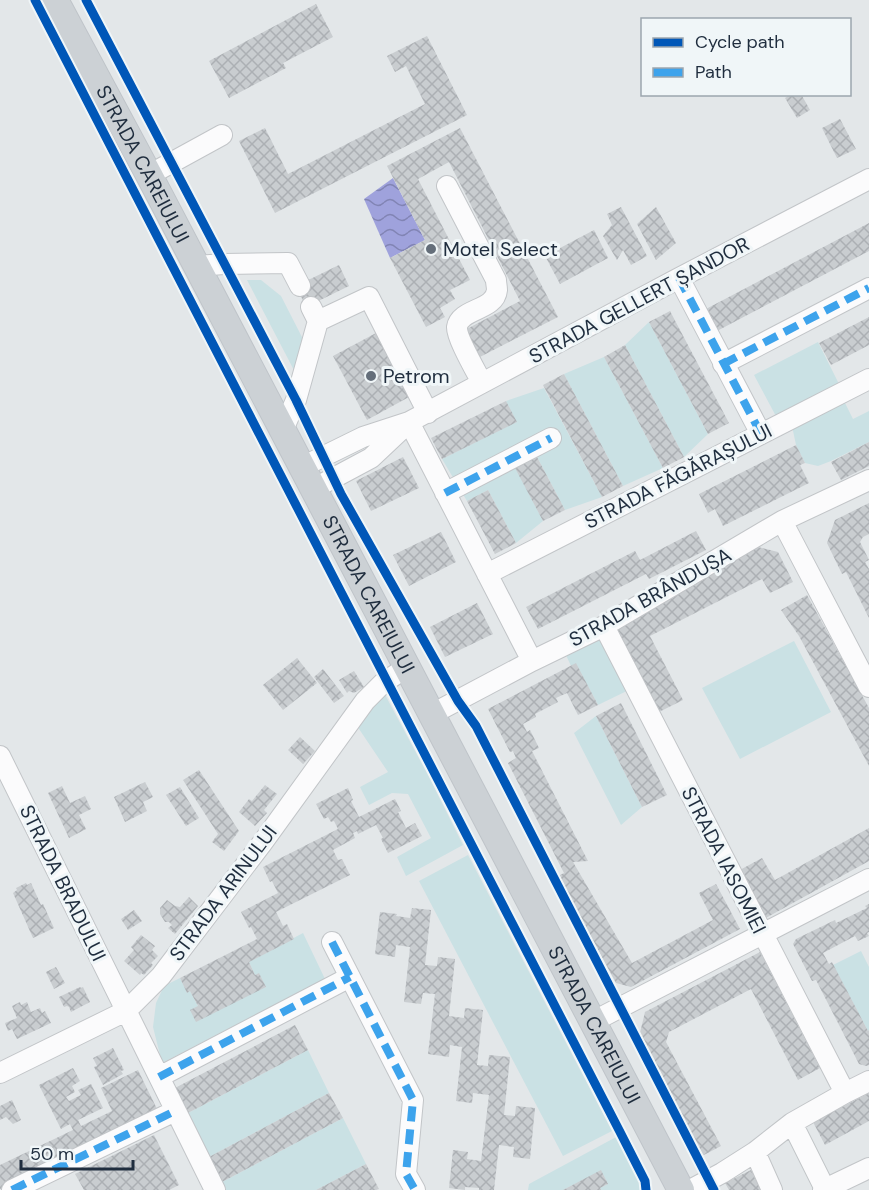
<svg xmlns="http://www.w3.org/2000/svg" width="869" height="1190" font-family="'DM Sans',sans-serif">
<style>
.green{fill:#cae1e4}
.water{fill:url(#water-waves)}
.building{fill:url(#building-cross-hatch)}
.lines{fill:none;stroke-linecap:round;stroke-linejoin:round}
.minor-casing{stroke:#c2c5c8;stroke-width:22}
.major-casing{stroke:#bfc4c9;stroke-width:28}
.minor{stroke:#fbfbfc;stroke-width:20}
.major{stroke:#ccd1d5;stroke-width:26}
.quiet{stroke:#3da3ec;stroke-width:8;stroke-dasharray:15 8;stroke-linecap:butt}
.cycleway-casing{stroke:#f0f6f8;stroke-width:13}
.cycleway{stroke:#0057b8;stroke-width:9}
.poi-dot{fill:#646e7a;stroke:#f0f6f8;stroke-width:2}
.labels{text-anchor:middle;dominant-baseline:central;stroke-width:6;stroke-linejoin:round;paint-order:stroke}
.street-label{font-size:20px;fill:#1f2d3e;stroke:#f0f6f8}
.poi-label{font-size:20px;fill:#1f2d3e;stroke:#f0f6f8;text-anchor:start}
</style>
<defs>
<pattern id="water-waves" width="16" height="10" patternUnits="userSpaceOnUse" patternTransform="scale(1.5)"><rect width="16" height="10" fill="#9fa2dc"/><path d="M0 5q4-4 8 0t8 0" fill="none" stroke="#8184b4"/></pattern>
<pattern id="building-cross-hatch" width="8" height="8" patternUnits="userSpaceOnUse" patternTransform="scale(1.5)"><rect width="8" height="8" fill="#c9cdd0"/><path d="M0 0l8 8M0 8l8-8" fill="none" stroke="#acb0b4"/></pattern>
</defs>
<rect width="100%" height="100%" fill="#e3e7e9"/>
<!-- green -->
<path class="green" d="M247 280H261L281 296 305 343 297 376Z
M649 322 708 434 684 457 625 345Z
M818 342 841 388 778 420 754 375Z
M604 357 663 468 623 486 564 374Z
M544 388 602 497 565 510 537 457 516 468 543 521 516 543 488 490 467 501 442 459 516 422 506 401Z
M844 401 853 419 869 411V442L831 461 818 466 805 463 796 445 792 426Z
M608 634 635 687 598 705 576 664 571 666 566 655Z
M794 641 831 712 740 759 702 688Z
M383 691 429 777 463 845 406 876 397 857 431 838 408 794 392 793 369 805 360 787 388 772 357 726Z
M596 716 642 807 621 825 574 733Z
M468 855 612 1131 563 1156 419 881Z
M303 933 325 979 162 1063 153 1027 156 1003 164 986 180 978 187 992 190 991 198 1006 266 987 259 974 255 975 249 962Z
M861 951 869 967V1030L868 1031 833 965Z
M308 1050 329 1093 209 1157 188 1113Z
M343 1118 366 1164 316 1190H226L222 1182Z
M618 1136 641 1183 642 1190H601L600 1188 608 1184 601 1171 563 1190H528L529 1184Z"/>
<!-- water -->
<path class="water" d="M393 178 425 240 390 258 364 199Z"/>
<!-- building -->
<path class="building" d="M316 4 333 37 283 63 286 68 229 98 209 61Z
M427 36 467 115 275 213 239 141 265 128 288 174 425 104 406 66 395 72 387 56Z
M791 94H801L810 110 797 118 785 98Z
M840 119 856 149 837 158 822 128Z
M460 128 558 317 476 359 461 332 520 301 449 162 418 179 470 280 450 290 455 299 440 308 445 317 426 327 390 258 425 240 387 166Z
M621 207 647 256 631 265 623 250 617 260 603 236 612 225 607 214Z
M656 207 676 243 656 260 637 224Z
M869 223V251L717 331 706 309Z
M594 230 608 258 560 284 545 256Z
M339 265 349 286 306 307 296 286Z
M670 311 729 423 708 434 649 322Z
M869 317V345L831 365 819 343Z
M376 333 409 397 367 420 333 356Z
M625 345 684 457 663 468 604 357Z
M564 374 623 486 602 497 543 385Z
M506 401 517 422 442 459 431 438Z
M869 442V466L841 480 831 462Z
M796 445 805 463 800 465 809 483 723 526 715 509 708 513 699 494Z
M403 457 419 488 371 511 356 481Z
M537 457 565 510 543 521 515 468Z
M488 490 516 543 495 554 467 501Z
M869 503V534L863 537 860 542 869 560 865 562 869 569V618L846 572 842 574 827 543 835 520Z
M696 531 706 550 649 579 646 574 538 629 526 607 635 551 640 560Z
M441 532 456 562 409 586 393 555Z
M758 547 778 552 793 582 770 593 762 579 650 636 683 700 659 712 612 621Z
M807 595 869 708V766L799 636 781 610Z
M477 603 493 634 445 657 430 627Z
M297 658 317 683 283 710 263 685Z
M576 663 598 705 578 715 567 693 556 698 558 702 535 714 536 717 523 724 527 732 530 730 539 748 532 751 588 861 573 862 632 963 713 920 699 893 716 884 740 929 631 987 616 983 558 876 564 873 508 763 516 758 513 751 510 752 488 709Z
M323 669 344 696 334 703 314 677Z
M354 671 364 687 354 693 349 691 347 693 339 680Z
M621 703 667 795 642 807 596 716Z
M300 737 315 751 303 764 288 750Z
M199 770 239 831 224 851 212 842 218 834 183 780Z
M145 782 153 797 143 802 147 811 125 822 114 797Z
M265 785 277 794 264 810 267 813 255 826 239 812 249 799 252 801Z
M62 786 70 803 85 796 91 809 79 815 86 829 69 838 48 793Z
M180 787 199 818 186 826 166 795Z
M348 788 353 800 351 801 359 817 395 799 401 811 398 812 406 828 415 823 422 836 388 853 381 839 383 838 376 825 358 834 357 831 353 833 355 838 333 850 338 860 342 859 350 875 276 912 283 926 287 924 294 939 249 962 255 975 259 973 266 987 196 1022 190 1010 198 1006 190 991 187 993 180 978 257 939 251 927 249 928 241 912 278 893 272 881 270 882 263 867 338 829 334 821 331 822 328 817 324 819 316 804Z
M869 828V861L764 919 738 871 762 858 775 880Z
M26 883 27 885 31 883 41 905 43 904 54 928 33 938 13 893 17 890 16 888Z
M189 897 198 906 175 934 168 928 172 925 169 922H165L160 914V908L167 900 175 906 180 907Z
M869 904V932L867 933 869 936 858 941 855 936 823 953 829 964 832 962 868 1031 869 1030V1065L866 1066 859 1064 816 980 812 981 793 944 796 939 835 920 836 923 867 908 865 906Z
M412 908 431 910 425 965 437 966 438 957 455 959 449 1016 464 1018 465 1008 483 1010 477 1065 488 1066 489 1055 510 1057 504 1115 515 1116 516 1106 535 1108 530 1159 513 1157 514 1147 499 1145 494 1190H479V1188L465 1187V1190L449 1188 453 1150 468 1152 467 1159 481 1161 489 1095 473 1093 472 1103 456 1101 462 1047 450 1045 449 1057 428 1054 435 994 423 993 421 1004 404 1002 410 947 396 945 395 957 375 954 380 912 397 914 396 916 410 918Z
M134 910 142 921 128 930 121 919Z
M141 935 155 946 152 950 158 956 151 963 153 965 144 975 141 973 140 975 124 961 134 950 131 947Z
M760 952 820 1068 798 1080 751 989 669 1032 666 1042 721 1146 702 1156 639 1037 645 1012Z
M56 967 65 983 54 989 46 972Z
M80 987 81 988 83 987 90 1002 71 1012 69 1007 67 1006 64 1007 59 997Z
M20 1002 21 1005 27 1002 31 1012 40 1008 42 1013 45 1011 51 1023 17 1039 12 1029 8 1031 5 1023 17 1018 12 1006Z
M295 1025 308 1050 188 1113 175 1088Z
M113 1048 124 1070 121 1071 123 1074 103 1085 94 1067 97 1066 93 1058Z
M73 1068 80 1081 72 1086 75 1092 66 1097 69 1101 81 1095 78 1090 91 1084 103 1108 78 1120 81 1126 112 1111 101 1088 138 1070 159 1113 0 1189V1165L73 1130 70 1124 61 1129 39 1085Z
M329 1093 343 1118 222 1182 209 1157Z
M869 1093V1121L825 1145 813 1122Z
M12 1100 21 1120 13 1124 6 1117 0 1120V1106Z
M154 1135 179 1185 169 1190H84L75 1174Z
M366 1164 379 1189 376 1190H316Z
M601 1170 608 1184 600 1188 601 1190H563Z
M751 1170 758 1184 761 1182 765 1190H729L725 1183Z"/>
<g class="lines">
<!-- minor casing -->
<g class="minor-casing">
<path id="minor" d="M149 175 222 135
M447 186 496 280C496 283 497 287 497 290 495 311 460 308 457 327 456 337 477 373 482 383
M197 266 224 264 288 263 300 286
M679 278 761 434
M318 321 369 297 428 413
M723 364 869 288
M409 422 532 661
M283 430 296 400 318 321 311 307
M302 467 363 437 409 422 679 278 869 179
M313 489 371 458 405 426
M445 493 551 438
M782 521 869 687
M487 574 869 379
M604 626 845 1093
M432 714 532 661 604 626 782 521 869 480
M0 756 215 1190
M332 942 413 1100 406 1174 415 1190
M594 1021 869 879
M0 1073 126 1011 161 976 263 842 365 701 383 683 407 667
M159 1077 350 977
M792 1123 825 1189
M755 1152 772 1190
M12 1190 175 1111
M690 1190 722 1173 755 1152 792 1123 845 1093 869 1081
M823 1190 869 1168"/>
</g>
<!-- major casing -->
<g class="major-casing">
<g id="major">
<path id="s1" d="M55 0 149 175 681 1190"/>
</g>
</g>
<!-- minor -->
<use href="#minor" class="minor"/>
<!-- major -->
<use href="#major" class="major"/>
<!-- quiet -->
<path class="quiet" d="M679 278 761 434
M723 364 869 288
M445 493 551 438
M332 942 413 1100 406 1174 415 1190
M159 1077 350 977
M12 1190 175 1111"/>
<!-- cycleway casing -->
<g class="cycleway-casing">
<path id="cycleway" d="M35 0 619 1130 645 1181 646 1190
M86 0 296 400 341 494 458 701 476 726 714 1190"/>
</g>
<!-- cycleway -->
<use href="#cycleway" class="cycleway"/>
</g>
<!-- markers -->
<g class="poi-dot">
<circle cx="431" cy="249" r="6"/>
<circle cx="371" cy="376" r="6"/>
</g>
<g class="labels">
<!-- street labels -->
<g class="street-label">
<text stroke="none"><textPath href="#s1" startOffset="186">STRADA CAREIULUI</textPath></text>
<text transform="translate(639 300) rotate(-28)">STRADA GELLERT ȘANDOR</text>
<text transform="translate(678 476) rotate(-27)">STRADA FĂGĂRAȘULUI</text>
<text stroke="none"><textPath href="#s1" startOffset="672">STRADA CAREIULUI</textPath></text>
<text transform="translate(650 597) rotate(-29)">STRADA BRÂNDUȘA</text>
<text transform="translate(724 860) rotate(63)">STRADA IASOMIEI</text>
<text transform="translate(63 883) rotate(64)">STRADA BRADULUI</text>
<text transform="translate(223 893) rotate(-53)">STRADA ARINULUI</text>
<text stroke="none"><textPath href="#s1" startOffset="1158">STRADA CAREIULUI</textPath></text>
</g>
<!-- poi labels -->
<g class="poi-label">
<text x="443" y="249">Motel Select</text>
<text x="383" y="376">Petrom</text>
</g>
</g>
<!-- legend -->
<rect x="641" y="18" width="210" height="78" fill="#f0f6f8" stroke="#9ca6ae" stroke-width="1.5"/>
<rect x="653" y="38" width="30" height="9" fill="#0057b8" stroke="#9ca6ae" stroke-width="1.5"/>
<text x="695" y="48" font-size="18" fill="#1f2d3e">Cycle path</text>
<rect x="653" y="68" width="30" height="9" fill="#3da3ec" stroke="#9ca6ae" stroke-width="1.5"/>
<text x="695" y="78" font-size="18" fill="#1f2d3e">Path</text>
<!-- scale -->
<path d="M21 1160v9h112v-9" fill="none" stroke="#1f2d3e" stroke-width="3"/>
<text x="30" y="1160" font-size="18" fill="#1f2d3e" stroke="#f0f6f8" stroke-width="4.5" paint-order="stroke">50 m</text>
</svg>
